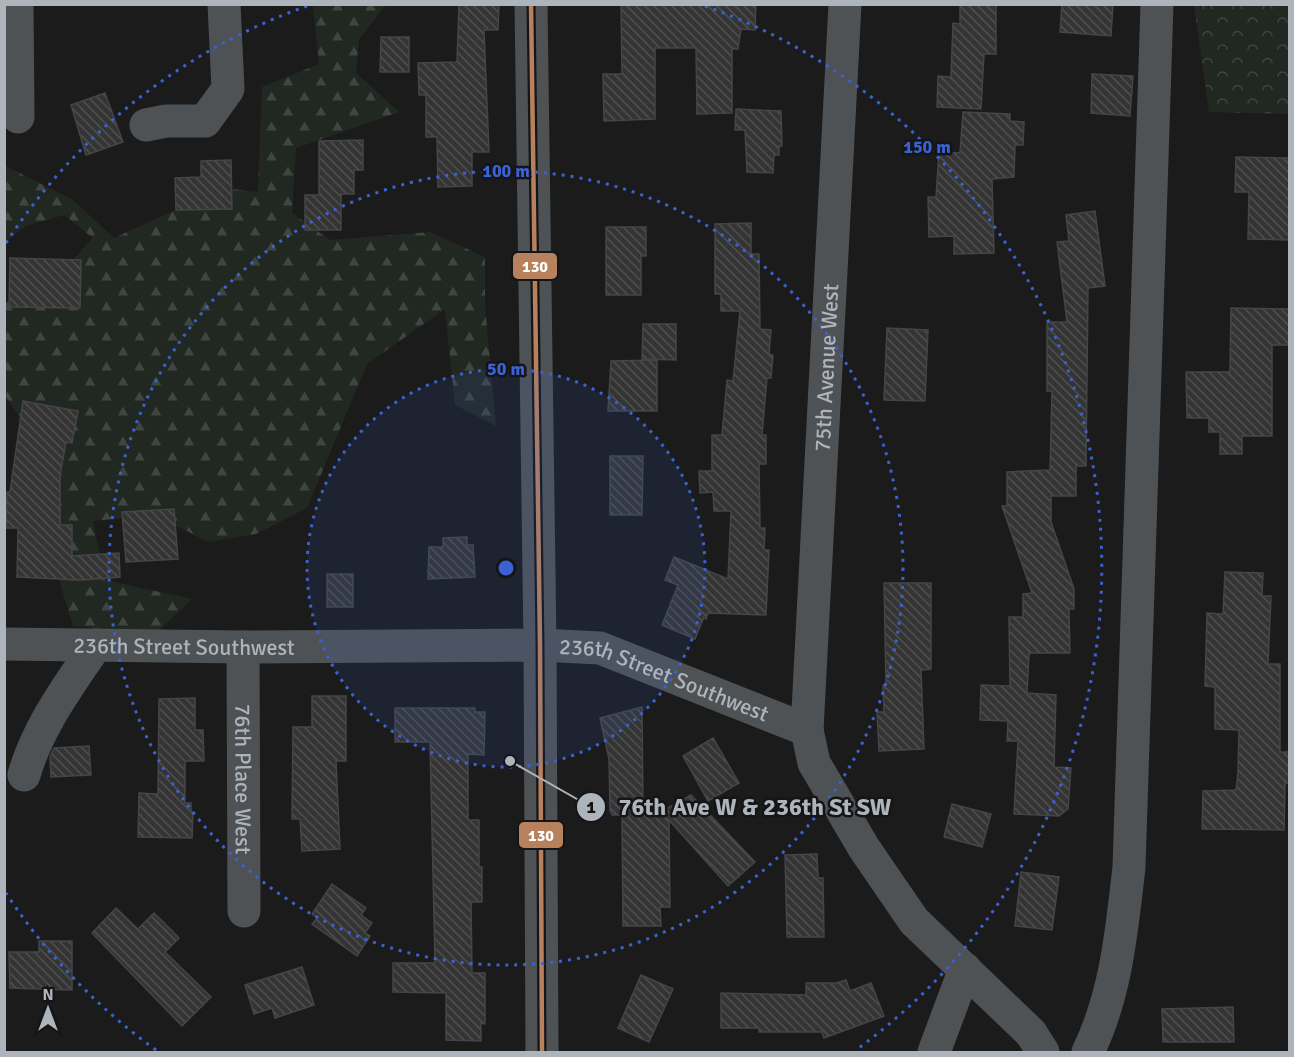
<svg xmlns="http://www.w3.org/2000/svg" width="1294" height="1057" font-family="Signika,sans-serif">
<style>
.forest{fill:url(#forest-firs)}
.park{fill:url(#park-crowns)}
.building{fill:url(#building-back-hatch);stroke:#434547;stroke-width:1.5}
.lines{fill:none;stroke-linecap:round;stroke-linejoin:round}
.minor{stroke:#4f5254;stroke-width:33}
.bus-1-casing{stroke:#151517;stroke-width:9}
.bus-1{stroke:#b6815c;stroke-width:4.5}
.ring{fill:none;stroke:#3a62d2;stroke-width:3;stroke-dasharray:3 6}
.labels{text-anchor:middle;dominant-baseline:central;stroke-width:5;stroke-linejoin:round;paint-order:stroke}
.street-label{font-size:22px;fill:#adb4bb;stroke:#151517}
.centre{fill:#3a62d2;stroke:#151517;stroke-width:3}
.ring-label{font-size:18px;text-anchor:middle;font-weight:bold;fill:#3a62d2;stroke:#151517;stroke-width:5;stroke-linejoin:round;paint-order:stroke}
.leader{fill:none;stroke:#adb4bb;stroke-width:2}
.callout-dot{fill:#adb4bb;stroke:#151517;stroke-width:2}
.mark-label{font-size:18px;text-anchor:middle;font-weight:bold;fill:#111}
.callout-label{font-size:24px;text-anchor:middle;font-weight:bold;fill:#adb4bb;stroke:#151517;stroke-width:5;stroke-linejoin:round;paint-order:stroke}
.line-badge{stroke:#151517;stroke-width:2}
.badge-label{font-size:16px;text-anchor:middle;font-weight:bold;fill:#fff}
</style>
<defs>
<pattern id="forest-firs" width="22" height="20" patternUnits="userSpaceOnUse" patternTransform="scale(1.5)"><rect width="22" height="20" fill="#212821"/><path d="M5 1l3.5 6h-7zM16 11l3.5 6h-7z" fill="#3f453f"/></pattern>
<pattern id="park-crowns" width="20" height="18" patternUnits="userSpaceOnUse" patternTransform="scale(1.5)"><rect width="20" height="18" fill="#212821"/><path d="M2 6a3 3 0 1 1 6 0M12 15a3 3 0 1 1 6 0" fill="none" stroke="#3f453f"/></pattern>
<pattern id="building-back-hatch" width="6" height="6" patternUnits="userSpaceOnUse" patternTransform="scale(1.5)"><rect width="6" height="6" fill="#343435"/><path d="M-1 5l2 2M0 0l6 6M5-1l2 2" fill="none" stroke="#4f4f50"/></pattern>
</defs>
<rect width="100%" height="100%" fill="#1b1b1b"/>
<!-- forest -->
<path class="forest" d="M313 5H386L359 39 356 73 399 112 296 148 292 213 330 240 430 232 485 257V305L496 426 455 405 445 309 367 364 307 508 256 534 208 542 156 515 93 521 105 580 192 599 155 634 73 626 57 573 36 440 5 396V302L36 300 93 238 64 215 25 226 5 243 4 165 73 200 114 238 223 188 258 192 262 87 319 64Z"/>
<!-- park -->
<path class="park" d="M1194 5H1289V114L1209 112Z"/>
<!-- building -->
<path class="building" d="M459 4H499L498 30H484L489 152H472V186L438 187 437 137H426V95H419L418 63 457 62Z
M621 4H756L755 30 741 29 738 49H732V113L697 114 696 48H655V119L604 121 603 74H622Z
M960 4H996V54H984L981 109 937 107 938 76 951 77 953 23 960 24Z
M1062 4H1113L1111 36 1060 32Z
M381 37H409V72H380Z
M1092 74 1133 76 1130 116 1091 113Z
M105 93 123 142 86 155 71 105Z
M736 109 781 111 782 146H779V155H774L773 173 747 172 745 130H735Z
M963 112 1010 114V121L1024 122 1023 145H1015L1014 177 992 179 994 253 954 254V236L929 237 928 197H936L939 152 960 153Z
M363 140V170H354V194H341V230H305V195H319V141Z
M1236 157 1290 158V240L1248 239 1249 192H1235Z
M231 160 232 209 176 210 175 178 201 177V161Z
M1095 211 1105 286 1088 288 1086 466H1076V496H1051V522L1074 589V609H1069L1070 653H1029L1027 693 1056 695 1054 767 1071 768 1068 809 1059 816 1014 814 1018 741H1007L1008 721 980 720 981 685 1010 686 1009 617H1023V594L1032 593 1002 506H1007V472L1050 470 1052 391H1047V322H1067L1057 242 1069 241 1066 215Z
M751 223V254H759L760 329 771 330 769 354 773 355 771 378H767L762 435H766V464H759L760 528H765L764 550H769L766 615 708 613 706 619 704 617 695 639 662 625 678 585 665 580 674 557 728 579 731 511H714L713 492 700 493 699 471H712V435H722L727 380 733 381 740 311H721V294H715V224Z
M606 227H646V256H641V295H606Z
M10 258 81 260 80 308 9 307Z
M1231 308 1290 309V345H1272V436H1242V454H1220V432H1209V418H1187L1186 372H1230Z
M643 324H676V360L642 359Z
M887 328 928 330 925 401 884 400Z
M657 360V411H608L611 361Z
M23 401 78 411 72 443 66 442 60 475V525H72V556L119 553 120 577 81 580 17 577 18 528H6L7 492H10Z
M610 456H643L642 515H610Z
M174 509 178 559 126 562 122 512Z
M467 537V545H473L475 577 428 579 429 547H443V538Z
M1225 572 1263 573 1262 596H1271L1268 664H1280V752H1290V783H1285L1284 830 1202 829 1203 791 1236 790 1238 772 1239 730 1215 729V687L1205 686 1207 613 1223 614Z
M327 574H353V607H327Z
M884 583H931V669L921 670 924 749 879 751 877 712H884L883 685 886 684Z
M312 696H346V761H336L340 849 302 851 300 819H292L293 727H312Z
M195 698V730H203L204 761H185V803H191V812H193L192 838 138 837 139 793 158 794 159 699Z
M642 707 643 808H668L691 795 755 862 728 886 669 820 670 907H660L661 926H623L622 815H612L610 810 609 759 600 718Z
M395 708H475V712H485L484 755 468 754V820H479V867H482V902H471L472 973H485V1024L481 1023V1041L446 1040V993L393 992V963H435L430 742H395Z
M713 738 739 783 708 801 683 756Z
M89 746 91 775 51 777 50 757 54 748Z
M952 804 991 814 982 847 944 837Z
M817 854 818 878H823L824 937H787L785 855Z
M1021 872 1059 877 1052 930 1015 926Z
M332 884 366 908 361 915 372 923 365 933 370 936 357 956 312 924 317 918 312 914Z
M116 908 138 929 154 913 179 938 165 952 211 997 182 1026 92 933Z
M39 941H72V990L10 988 9 952H39Z
M302 967 314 1005 275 1018 272 1008 254 1014 245 985Z
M641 975 673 989 649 1042 618 1028Z
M846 980 850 991 871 983 884 1016 824 1038 822 1032H759V1028H721V993L806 995V983H836Z
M1233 1007 1234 1042H1163L1162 1009Z"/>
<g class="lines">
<!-- minor -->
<g class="minor">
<path d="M17 4 18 117"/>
<path d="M531 4 540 645 542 1052"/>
<path d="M146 125 166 121H205L228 89 224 4"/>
<path id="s1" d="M4 644 243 647 540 645 600 648 807 730 814 763 864 848 914 921 1031 1033 1043 1052"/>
<path id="s2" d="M243 647 244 911"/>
<path id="s3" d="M807 730 845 4"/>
<path d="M24 775C38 726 68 687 96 645"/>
<path d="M934 1052 965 969"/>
<path d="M1088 1052C1116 995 1122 929 1129 867L1157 4"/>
</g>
<!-- bus-1 casing -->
<g class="bus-1-casing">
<path id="bus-1" d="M531 4 540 645 542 1052"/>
</g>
<!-- bus-1 -->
<use href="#bus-1" class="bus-1"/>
</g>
<!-- distance rings -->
<circle cx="506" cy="568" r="199" fill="#3a62d2" fill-opacity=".12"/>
<g class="ring">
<circle cx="506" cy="568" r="199"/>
<circle cx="506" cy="568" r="397"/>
<path d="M156 1050A596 596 0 0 1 6 893M6 243A596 596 0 0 1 307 6M705 6A596 596 0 0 1 856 1050"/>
</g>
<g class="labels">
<!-- street labels -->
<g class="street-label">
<text stroke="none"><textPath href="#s3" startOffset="363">75th Avenue West</textPath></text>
<text stroke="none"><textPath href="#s1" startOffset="180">236th Street Southwest</textPath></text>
<text stroke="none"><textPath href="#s1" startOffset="666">236th Street Southwest</textPath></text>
<text stroke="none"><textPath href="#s2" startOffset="132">76th Place West</textPath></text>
</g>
</g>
<circle cx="506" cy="568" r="9" class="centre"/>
<g class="ring-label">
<text x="927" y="153">150 m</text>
<text x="506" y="177">100 m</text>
<text x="506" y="375">50 m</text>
</g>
<!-- callouts -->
<path class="leader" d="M510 761L591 807"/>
<g class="callout-dot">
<circle cx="510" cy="761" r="6"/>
<circle cx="591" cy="807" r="15"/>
</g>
<g class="mark-label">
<text x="591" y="813">1</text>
</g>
<g class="callout-label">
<text x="755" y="815">76th Ave W &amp; 236th St SW</text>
</g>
<g class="line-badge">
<rect x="512" y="252" width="46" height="28" rx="6" fill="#b6815c"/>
<rect x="518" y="821" width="46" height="28" rx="6" fill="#b6815c"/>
</g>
<g class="badge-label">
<text x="535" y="272">130</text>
<text x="541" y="841">130</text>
</g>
<!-- border -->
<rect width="1294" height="1057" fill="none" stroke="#adb4bb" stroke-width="12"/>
<!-- north arrow -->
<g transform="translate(48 1009)" stroke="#151517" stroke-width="4.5" paint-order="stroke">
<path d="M0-4.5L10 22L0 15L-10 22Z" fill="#adb4bb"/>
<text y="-9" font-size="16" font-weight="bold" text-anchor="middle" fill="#adb4bb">N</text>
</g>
</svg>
